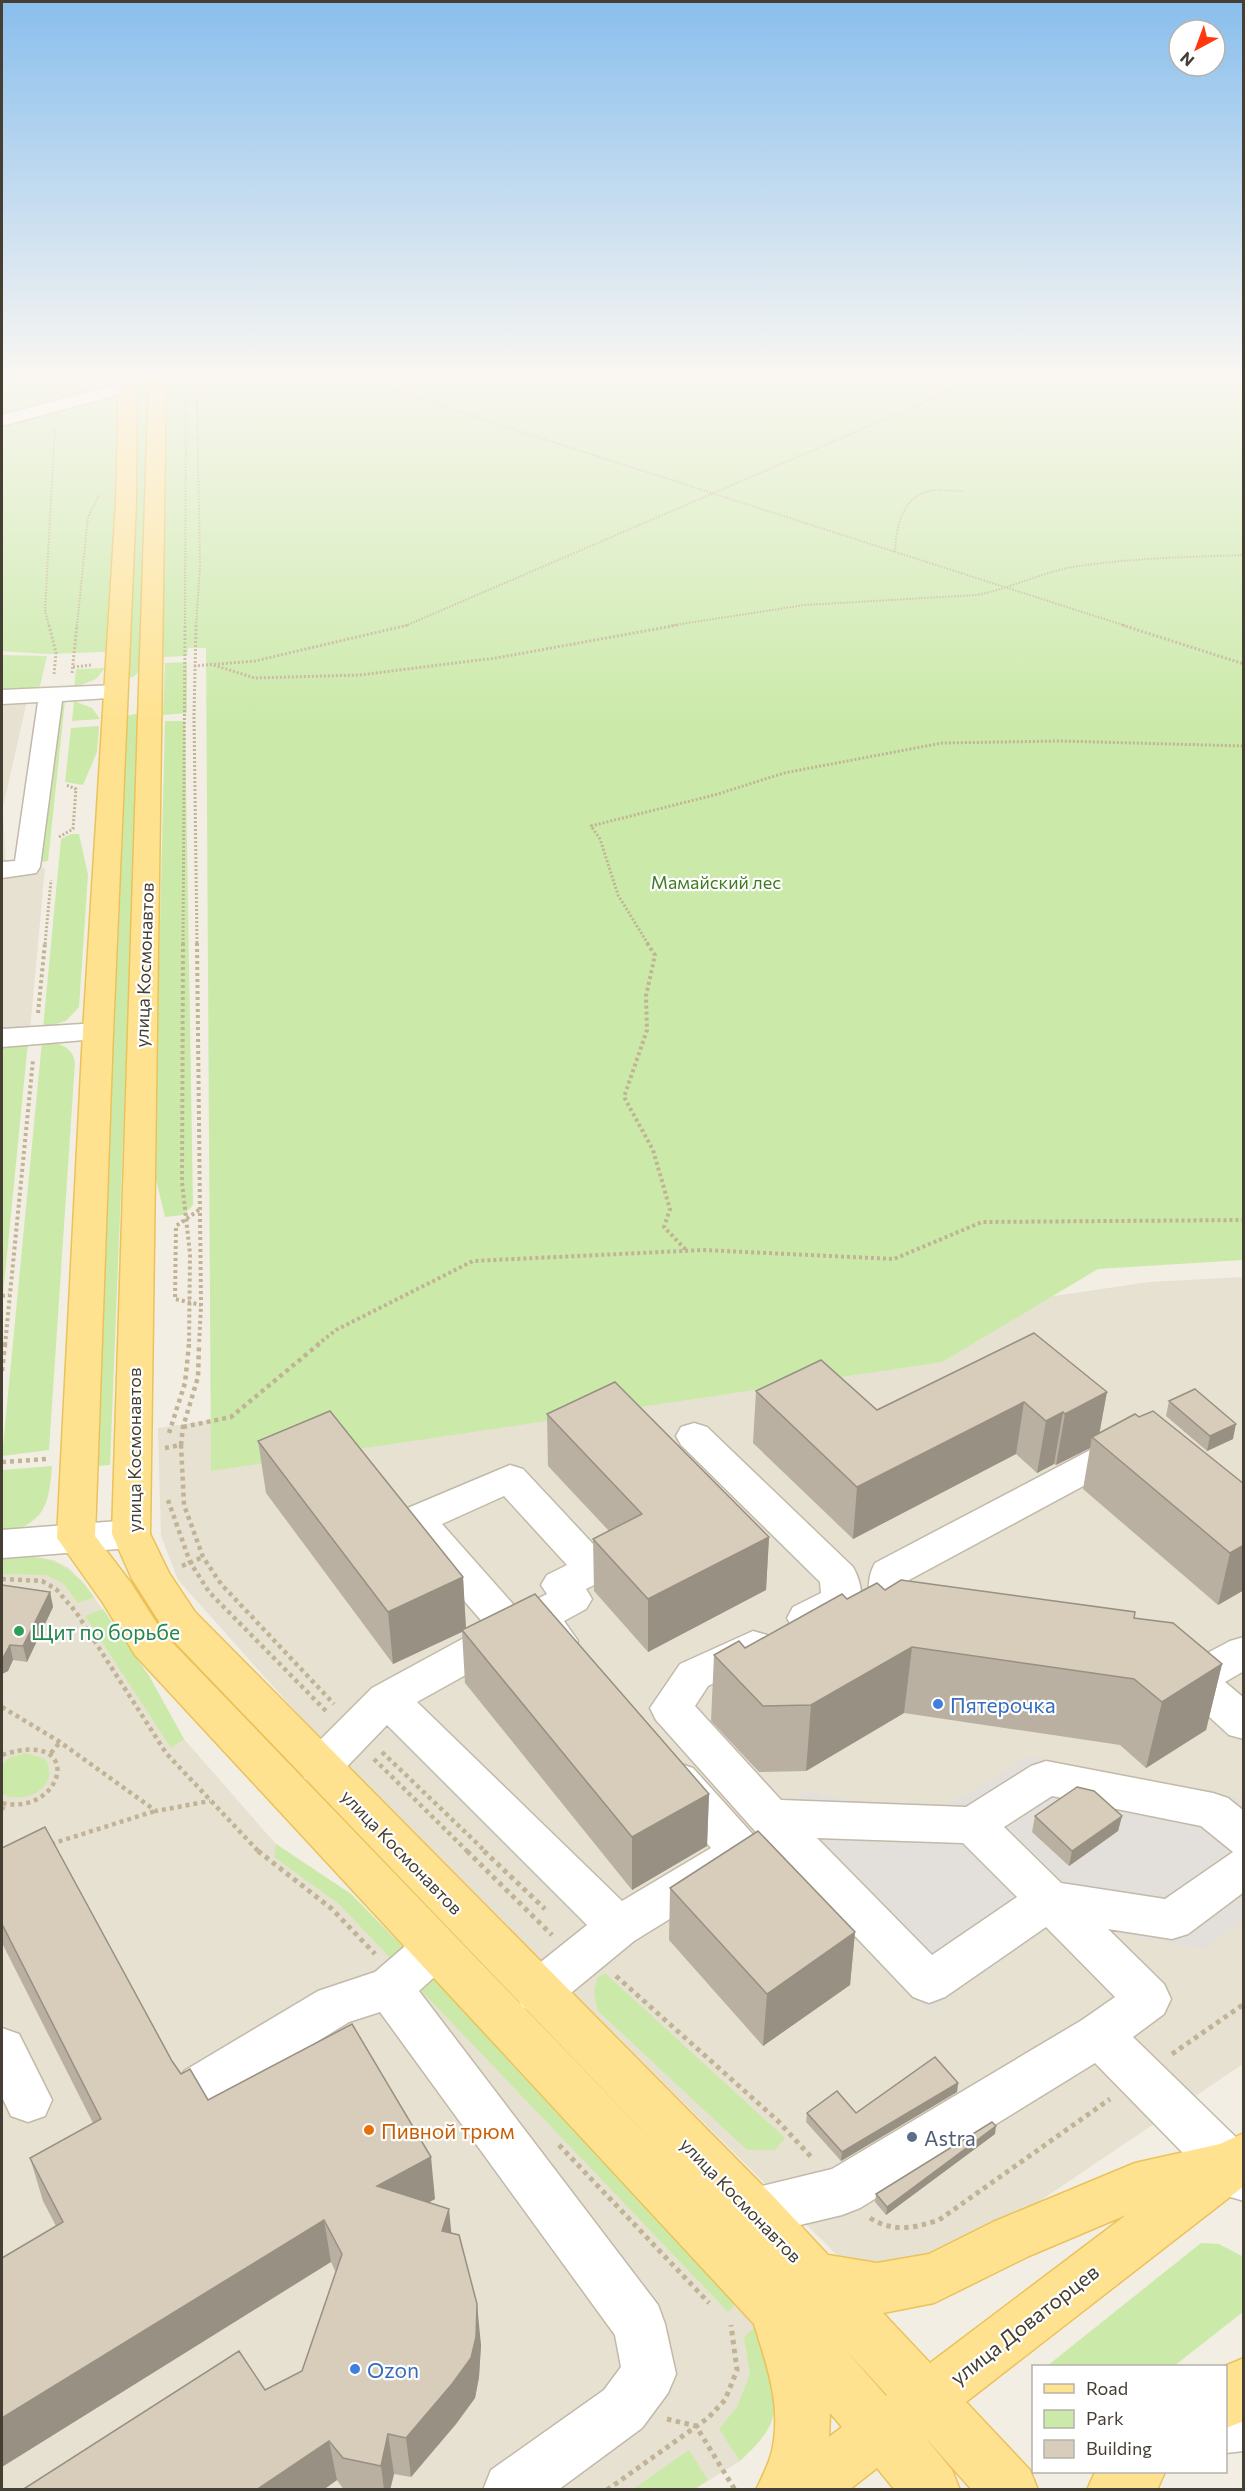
<svg xmlns="http://www.w3.org/2000/svg" width="1245" height="2491" font-family="Commissioner,sans-serif">
<style>
.residential{fill:#e7e1d1}
.green{fill:#cbeaa9}
.parking{fill:#e3e0dc}
.lines{fill:none;stroke-linecap:round;stroke-linejoin:round}
.minor-casing{stroke:#c2b9a8;stroke-width:3}
.major-casing{stroke:#ebc25a;stroke-width:3}
.path-far4{stroke:#c1b396;stroke-width:2;stroke-dasharray:1.5 1.5;stroke-linecap:butt}
.path-far3{stroke:#c1b396;stroke-width:3;stroke-dasharray:2 2;stroke-linecap:butt}
.path-far2{stroke:#c1b396;stroke-width:4;stroke-dasharray:3 3;stroke-linecap:butt}
.path-far1{stroke:#c1b396;stroke-width:4.5;stroke-dasharray:4 4;stroke-linecap:butt}
.path{stroke:#c1b396;stroke-width:5;stroke-dasharray:4.5 4.5;stroke-linecap:butt}
.minor{fill:#fff;fill-rule:evenodd}
.major{fill:#ffe290;fill-rule:evenodd}
.wall{fill:#bab0a1}
.shaded-wall{fill:#979083}
.building{fill:#d8cdbb;stroke:#979083;stroke-width:1.5}
.leisure-dot{fill:#2e9e5b;stroke:#fff;stroke-width:2}
.shop-dot{fill:#3f7fe0;stroke:#fff;stroke-width:2}
.food-dot{fill:#e8710a;stroke:#fff;stroke-width:2}
.service-dot{fill:#5c6f8a;stroke:#fff;stroke-width:2}
.labels{text-anchor:middle;dominant-baseline:central;stroke-width:4.5;stroke-linejoin:round;paint-order:stroke}
.park-label{font-size:18px;fill:#427a23;stroke:#fff}
.street-label{font-size:18px;fill:#453e33;stroke:#fff}
.near-leisure-label{font-size:21px;fill:#27864d;stroke:#fff;text-anchor:start}
.near-shop-label{font-size:21px;fill:#366cbe;stroke:#fff;text-anchor:start}
.near-food-label{font-size:21px;fill:#c56008;stroke:#fff;text-anchor:start}
.near-service-label{font-size:21px;fill:#4e5e75;stroke:#fff;text-anchor:start}
.near-street-label{font-size:21px;fill:#453e33;stroke:#fff}
</style>
<rect width="100%" height="100%" fill="#f3eee3"/>
<!-- residential -->
<path class="residential" d="M27 701 3 807 6 872 45 868 30 1030 2 1032V702Z
M1243 1277V2064L998 2229 919 2267 838 2256 340 1761 178 1580 161 1536 158 1428 1149 1282Z
M2 1556H30L54 1560 69 1568 84 1583 149 1676 184 1739 276 1844 351 1894 742 2297 761 2322 772 2421 759 2442 740 2461 695 2489 2 2490Z"/>
<!-- green -->
<path class="green" d="M2 374H1243V1260L1098 1269 942 1362 211 1471 206 648H188L187 656 164 657V649L143 650 142 669 133 677 128 678 129 651 46 654 2 651Z
M2 655 47 656 40 686 27 690 2 691Z
M187 662V713L163 715 165 663Z
M105 668 96 679 74 688 76 669Z
M65 701 48 861 41 862 58 704Z
M74 701 92 708 100 719 72 721Z
M135 714 140 715 110 1465 87 1467 126 716Z
M165 721H185L193 1205 183 1215 165 1217 154 1171Z
M99 726 97 752 83 785 65 782 71 728Z
M71 834H79L88 875 79 1007 66 1021 43 1028 61 839Z
M42 1041C57 1043 72 1045 75 1062L49 1450 2 1456Z
M28 1042 2 1305V1044Z
M52 1466C49 1506 45 1523 2 1534V1470Z
M2 1556C48 1556 65 1558 94 1597L78 1603 63 1583 46 1575 2 1574Z
M103 1609 149 1676 184 1739 171 1748 85 1616Z
M26 1753 45 1759C62 1786 25 1806 2 1794V1765L9 1758Z
M276 1844 351 1894 410 1954 397 1965 339 1904 274 1857Z
M428 1973 742 2297 728 2312 414 1983Z
M605 1973 785 2138 775 2150H747L598 2011 594 1994 597 1978Z
M1201 2243 1219 2244 1242 2256 1243 2312 1174 2366H1047Z
M761 2322C768 2353 781 2388 772 2420 767 2436 752 2449 740 2461L719 2429 737 2407 750 2374 744 2337Z
M689 2450 708 2480 695 2489H633Z"/>
<!-- parking -->
<path class="parking" d="M1028 1756 1243 1799V1921L1204 1949 1056 1923 928 2011 752 1824 807 1791 885 1807 948 1805Z"/>
<g class="lines">
<!-- minor casing -->
<g class="minor-casing">
<path id="minor" d="M126 382 132 383 135 387 132 391 2 426V415Z
M115 685 123 687 127 692 123 697 62 701 40 867 36 873 2 878V862L15 861 38 702 2 704V690Z
M98 1023 108 1026 113 1032 108 1038 2 1047V1029Z
M694 1423 707 1427 853 1567C858 1576 862 1588 861 1599 859 1611 819 1633 807 1633 803 1633 797 1630 793 1629L787 1618 793 1607 821 1593 820 1582 681 1445 676 1436 681 1427Z
M1126 1434 1139 1438 1144 1447 1139 1456 909 1580 910 1607 904 1618 890 1622 876 1618C867 1602 866 1579 875 1563L1113 1438Z
M510 1465 523 1469 607 1559 612 1569 607 1579 586 1589 592 1599 586 1609 564 1621 578 1641 572 1652C549 1659 544 1652 529 1635L526 1641 518 1643 516 1647 417 1702 622 1901 711 1848 663 1792 657 1780 663 1768 678 1763 693 1768 757 1839 763 1852 757 1865 634 1941 554 2007 538 2013 522 2007 515 1992 522 1977 587 1925 387 1725 335 1779 320 1784 305 1779 299 1767 305 1755 372 1688 486 1626 403 1530 397 1520 403 1510ZM504 1496 567 1565 547 1575 541 1585 547 1594 523 1606 520 1612 442 1524Z
M131 1520 145 1524 150 1534 145 1544 131 1548 2 1558V1530Z
M753 1631 767 1635 773 1646 767 1657 708 1686 695 1706 781 1800 966 1807 1031 1766 1046 1761 1213 1793 1228 1798 1244 1811V1892L1188 1934 1172 1939 1108 1929 1164 1984 1171 1999 1164 2014 1133 2037 1244 2145V2201L1224 2195 1095 2063 860 2208 842 2215 754 2236 736 2229 729 2212 736 2195 754 2188 832 2169 1082 2020 1115 1997 1046 1927 945 1997 929 2003 913 1997 755 1831 656 1720 650 1708 680 1664ZM1052 1796 1201 1826 1233 1852 1165 1899 1061 1883 1004 1827ZM817 1838 963 1843 1017 1897 932 1955Z
M1244 1637V1671L1225 1682 1244 1698V1739L1229 1735 1166 1677 1160 1666 1166 1655 1180 1650 1198 1658 1230 1641Z
M435 1928 451 1934 458 1948 451 1962 419 1991 658 2305 665 2324 676 2374 668 2393 642 2428 558 2490H483L491 2470 604 2390 621 2367 615 2335 380 2012 349 2022 218 2103 201 2109 184 2103 177 2087 184 2071 318 1991 375 1972 419 1934Z
M2 2028 19 2034 52 2100 45 2116 28 2122 11 2116 2 2097Z
M1244 2397V2451L1226 2453V2399Z"/>
</g>
<!-- major casing -->
<g class="major-casing">
<path id="major" d="M119 374H137L136 502 113 1032 95 1536 131 1583 163 1633 665 2154 167 1634 132 1579 112 1534 149 374H166L150 1534 169 1573 195 1612 772 2195 828 2255 877 2263 929 2254 993 2222 1135 2163 1220 2144 1244 2133V2186L966 2402 1030 2470 1038 2490H972L923 2435 952 2470 960 2490H895L877 2468 849 2490H756C762 2477 769 2464 772 2451 782 2406 767 2366 754 2324L135 1655 103 1603 57 1538 83 1032 116 502ZM1126 2215 930 2363 883 2313 934 2303 1029 2256ZM844 2348 887 2395 886 2396ZM830 2413 842 2427 829 2437Z
M1244 2358V2421L1226 2428 1225 2366Z
M1095 2472H1165L1157 2490H1087Z"/>
</g>
<!-- path-far4 -->
<path class="path-far4" d="M190 374 197 395 200 566 196 626
M341 374 1126 626
M55 385 56 374
M183 392 186 400 185 626
M895 552C896 528 902 496 930 491 940 489 952 491 963 491
M49 626 45 610 55 428
M77 626 88 517 99 495
M405 626 990 374
M668 626 805 605 976 595C1010 589 1039 573 1073 567 1129 558 1188 557 1244 555"/>
<!-- path-far3 -->
<path class="path-far3" d="M49 625 56 653 54 674
M196 625 194 716 197 944
M1122 625 1244 664
M210 664 255 678 359 675 496 658 678 625
M194 666 255 661 408 625
M73 667 92 665
M72 673 77 625
M59 837 73 829 76 789 66 785
M45 944 51 880
M183 944 185 625
M648 944 618 895 600 839 591 826 718 794 784 773 942 743 1060 741 1244 746"/>
<!-- path-far2 -->
<path class="path-far2" d="M183 943 182 1182 190 1254 189 1345
M197 943 201 1305 199 1345
M647 943 655 955 646 996 647 1030 624 1097 653 1150 670 1209 664 1227 686 1250
M38 1013 45 943
M199 1210 176 1226 175 1299 201 1305
M2 1296 9 1295
M5 1345 33 1060
M317 1345 336 1330 473 1261 703 1250 894 1259 982 1222 1244 1220"/>
<!-- path-far1 -->
<path class="path-far1" d="M2 1371 5 1344
M183 1427 231 1417 319 1344
M169 1433 185 1383 189 1344
M181 1445 183 1427 198 1377 199 1344
M165 1448 181 1445 184 1505 203 1557 221 1584 334 1704
M2 1462 47 1459
M168 1500 190 1562 209 1592 326 1711
M182 1566 203 1557
M2 1579 42 1581 56 1589 76 1612 166 1753 259 1852
M2 1707 60 1742 156 1811 210 1801
M382 1752 486 1852
M51 1753 60 1742
M2 1755C87 1727 64 1817 2 1803
M374 1759 468 1852
M2 1810 4 1804
M51 1844 155 1811"/>
<!-- path -->
<path class="path" d="M258 1851 332 1909 375 1954
M467 1851 552 1935
M484 1851 545 1909
M616 1976 777 2120 813 2159
M1172 2054 1244 2004
M559 2145 709 2303
M870 2218C894 2233 914 2228 939 2220L1110 2099
M667 2419 696 2426 735 2490
M607 2490 708 2418 725 2400 737 2370 731 2325"/>
<!-- minor -->
<use href="#minor" class="minor"/>
<!-- major -->
<use href="#major" class="major"/>
</g>
<!-- wall -->
<path class="wall" d="M1034 1333 1100 1433 1139 1417 1244 1484V1590L1218 1605 1083 1489 1090 1448 1056 1465 1054 1464 1037 1473 1016 1454 853 1539 753 1443 756 1391 877 1410Z
M1169 1401 1233 1439 1207 1451 1166 1416Z
M547 1414 769 1537 766 1590 648 1652 594 1591 593 1539 609 1531 548 1466Z
M258 1441 463 1577 466 1628 709 1794 707 1846 632 1890 465 1683 462 1632 393 1664 266 1493Z
M2 1585 50 1592 53 1607 27 1662 13 1660 8 1671 2 1674Z
M885 1590 1134 1618 1222 1664 1206 1730 1146 1768 1120 1745 904 1713 806 1771 759 1772 711 1721 714 1655 745 1648 847 1599Z
M1035 1816H1122L1118 1831 1069 1866 1032 1832Z
M2 1848 172 2061 181 2074 208 2100 435 2199 429 2202 451 2233 481 2345 479 2377 475 2398 456 2424 411 2477 394 2474 390 2490H344L337 2480 323 2490H22L265 2390 302 2371 336 2273 331 2262 56 2226 43 2201 30 2158 93 2123 2 1943Z
M670 1888 855 1932 850 1985 763 2046 669 1940Z
M958 2083 957 2092 841 2161 806 2122 807 2113H856Z
M995 2134 886 2215 875 2202 876 2194Z"/>
<!-- shaded-wall -->
<path class="shaded-wall" d="M1107 1392 1098 1441 1092 1437 1090 1448 1056 1465 1065 1414Z
M1024 1402 1016 1454 853 1539 857 1487Z
M1063 1412 1054 1464 1037 1473 1046 1421Z
M1236 1424 1233 1439 1207 1451 1210 1436Z
M769 1537 766 1590 648 1652V1599Z
M1244 1545V1590L1218 1605 1230 1553Z
M463 1577 466 1630 393 1664 388 1612Z
M50 1592 53 1607 27 1662 23 1646Z
M10 1645 13 1660 8 1671 2 1674V1657Z
M912 1647 904 1713 806 1771 811 1705Z
M1222 1664 1206 1730 1146 1768 1162 1702Z
M709 1794 707 1846 632 1890V1837Z
M1122 1816 1118 1831 1069 1866 1072 1851Z
M855 1932 850 1985 763 2046 767 1994Z
M958 2083 957 2092 841 2161 842 2152Z
M996 2126 995 2134 886 2215 887 2207Z
M431 2157 435 2199 383 2228 377 2186Z
M449 2209 453 2250 442 2231Z
M324 2220 331 2262 2 2467V2418Z
M477 2304 481 2345 479 2377 475 2398 456 2424 411 2477 406 2438Z
M388 2434 394 2474 390 2490H384L381 2466Z
M329 2441 337 2480 323 2490H256Z"/>
<!-- building -->
<path class="building" d="M1034 1333 1107 1392 1065 1414 1063 1412 1046 1421 1024 1402 857 1487 756 1391 821 1360 877 1410Z
M615 1382 769 1537 648 1599 593 1539 642 1514 547 1414Z
M1195 1389 1236 1424 1210 1436 1169 1401Z
M330 1411 463 1577 388 1612 258 1441Z
M1153 1411 1244 1484V1545L1230 1553 1092 1437 1135 1414 1139 1417Z
M901 1580 1135 1612 1134 1618 1173 1623 1222 1664 1162 1702 1134 1679 912 1647 811 1705 763 1706 714 1655 739 1641 745 1648 842 1594 847 1599 877 1583 885 1590Z
M2 1585 50 1592 23 1646 10 1645 4 1656 2 1657Z
M535 1594 709 1794 632 1837 462 1630Z
M1077 1787 1094 1791 1122 1816 1072 1851 1035 1816Z
M45 1827 172 2061 181 2074 190 2069 208 2100 352 2024 431 2157 377 2186 449 2209 442 2231 459 2235 477 2304 476 2337 471 2358 452 2384 406 2438 388 2434 381 2466 343 2458 329 2441 256 2490H22L239 2351 265 2390 302 2371 342 2254 324 2220 2 2418V2258L63 2222 30 2158 101 2119 2 1924V1848Z
M758 1831 855 1932 767 1994 670 1888Z
M935 2057 958 2083 842 2152 807 2113 837 2091 856 2113Z
M992 2122 996 2126 887 2207 876 2194Z"/>
<!-- sky -->
<linearGradient id="sky" x2="0" y2="1"><stop stop-color="#89beed"/><stop offset="0.52" stop-color="#faf7f2"/><stop offset="1" stop-color="#faf7f2" stop-opacity="0"/></linearGradient>
<rect width="1245" height="722" fill="url(#sky)"/>
<!-- markers -->
<circle class="leisure-dot" cx="19" cy="1631" r="6"/>
<g class="shop-dot">
<circle cx="938" cy="1704" r="6"/>
<circle cx="355" cy="2369" r="6"/>
</g>
<circle class="food-dot" cx="369" cy="2130" r="6"/>
<circle class="service-dot" cx="912" cy="2137" r="6"/>
<g class="labels">
<!-- park labels -->
<g class="park-label">
<text x="716" y="882">Мамайский лес</text>
</g>
<!-- street labels -->
<g class="street-label">
<text transform="translate(144 965) rotate(-88)">улица Космонавтов</text>
<text transform="translate(134 1450) rotate(-90)">улица Космонавтов</text>
<text transform="translate(402 1852) rotate(46)">улица Космонавтов</text>
<text transform="translate(741 2200) rotate(46)">улица Космонавтов</text>
</g>
<!-- near-leisure labels -->
<g class="near-leisure-label">
<text x="31" y="1631">Щит по борьбе</text>
</g>
<!-- near-shop labels -->
<g class="near-shop-label">
<text x="950" y="1704">Пятерочка</text>
<text x="367" y="2369">Ozon</text>
</g>
<!-- near-food labels -->
<g class="near-food-label">
<text x="381" y="2130">Пивной трюм</text>
</g>
<!-- near-service labels -->
<g class="near-service-label">
<text x="924" y="2137">Astra</text>
</g>
<!-- near-street labels -->
<g class="near-street-label">
<text transform="translate(1024 2324) rotate(-38)">улица Доваторцев</text>
</g>
</g>
<!-- border -->
<rect width="1245" height="2491" fill="none" stroke="#453e33" stroke-width="6"/>
<!-- legend -->
<rect x="1032" y="2365" width="195" height="108" fill="#ffffff" stroke="#b5b2ad" stroke-width="1.5"/>
<rect x="1044" y="2384" width="30" height="9" fill="#ffe290" stroke="#b5b2ad" stroke-width="1.5"/>
<text x="1086" y="2395" font-size="18" fill="#453e33">Road</text>
<rect x="1044" y="2410" width="30" height="18" fill="#cbeaa9" stroke="#b5b2ad" stroke-width="1.5"/>
<text x="1086" y="2425" font-size="18" fill="#453e33">Park</text>
<rect x="1044" y="2440" width="30" height="18" fill="#d8cdbb" stroke="#b5b2ad" stroke-width="1.5"/>
<text x="1086" y="2455" font-size="18" fill="#453e33">Building</text>
<!-- north arrow -->
<g transform="translate(1197 48) rotate(221)"><circle r="28" fill="#ffffff" stroke="#b5b2ad" stroke-width="1.5"/>
<path d="M0-4.5L10 22L0 15L-10 22Z" fill="#ff380e"/>
<text y="-9" font-size="16" font-weight="bold" text-anchor="middle" fill="#453e33">N</text>
</g>
</svg>
